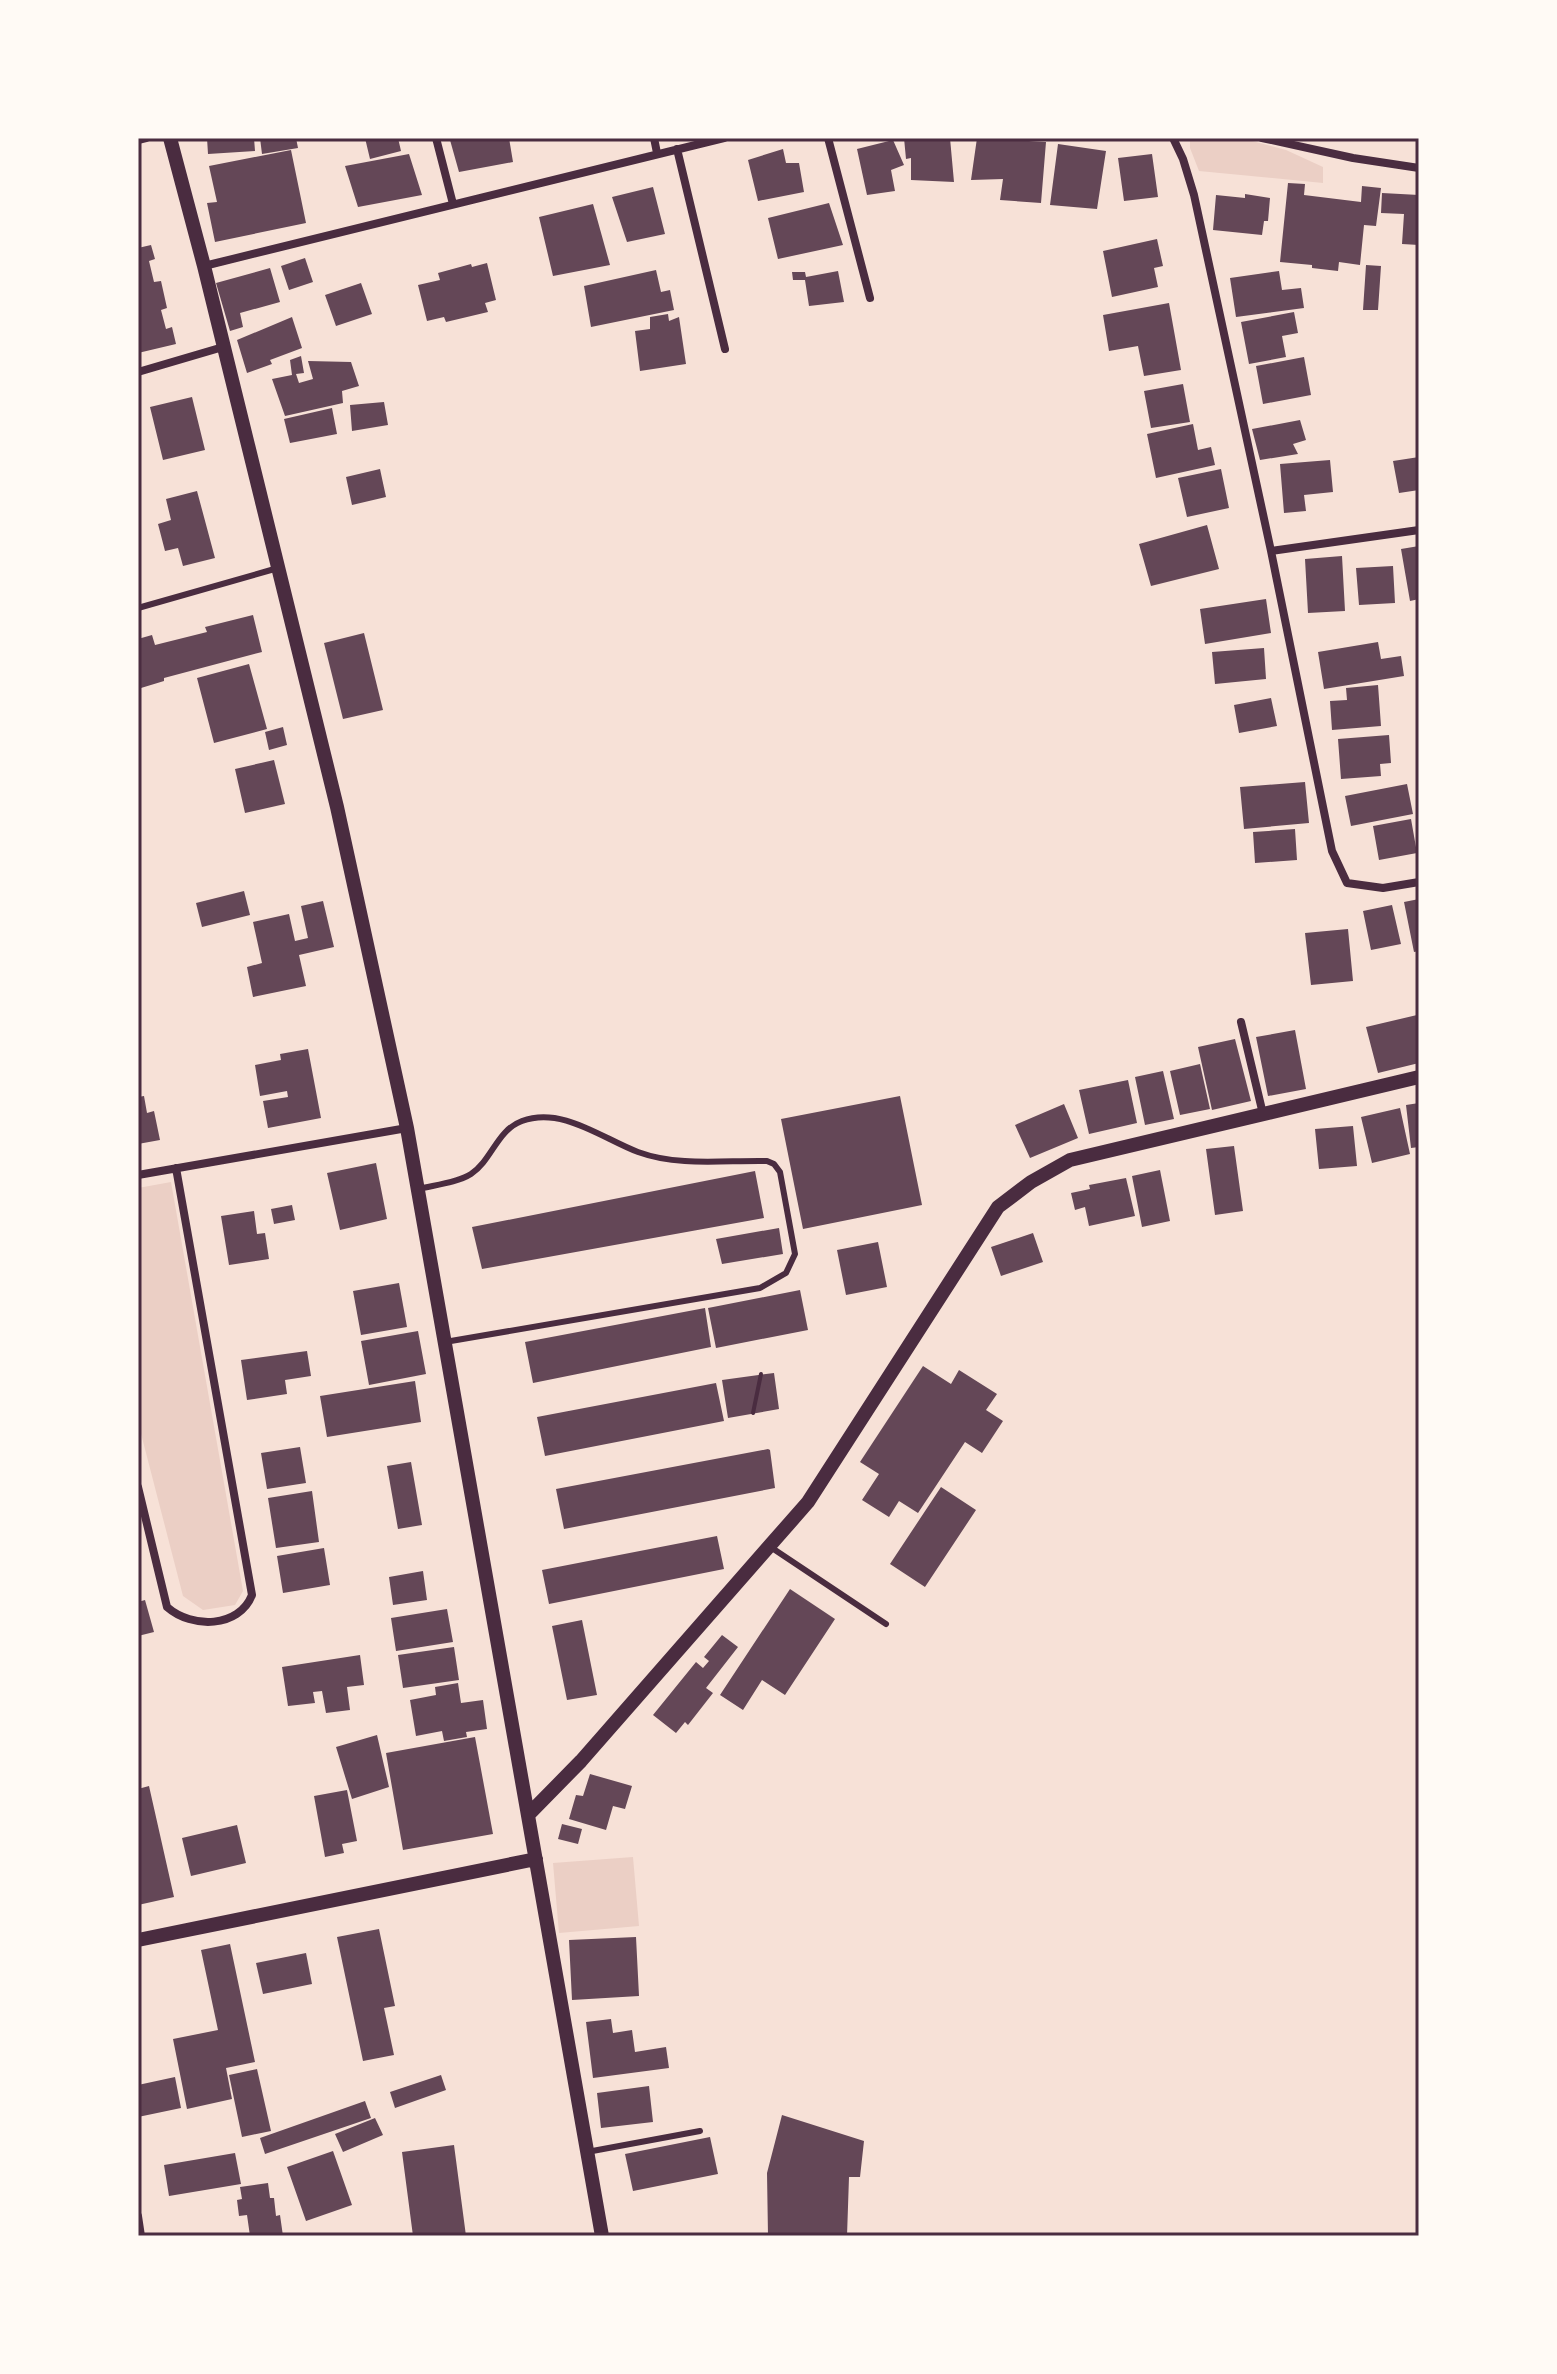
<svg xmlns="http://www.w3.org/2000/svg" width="1557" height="2374" font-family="'DejaVu Sans',sans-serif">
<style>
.green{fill:#ebcfc5}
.building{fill:#644757}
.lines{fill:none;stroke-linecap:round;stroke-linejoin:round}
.path{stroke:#4a2c40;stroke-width:4}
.service{stroke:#4a2c40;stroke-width:6}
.minor{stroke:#4a2c40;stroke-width:8}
.tertiary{stroke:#4a2c40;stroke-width:14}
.neatline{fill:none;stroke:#4a2c40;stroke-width:3}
</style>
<rect width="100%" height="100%" fill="#f7e1d7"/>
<!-- green -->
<path class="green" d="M1190 138H1241L1286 150 1323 167V183L1199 171 1190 148Z
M171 1182 243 1591 235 1605 203 1610 183 1596 138 1422V1188Z
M633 1857 639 1926 559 1933 553 1863Z"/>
<!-- building -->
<path class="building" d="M207 138H254L255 151 208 154Z
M260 138H296L298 148 262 154Z
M365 138H398L401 151 370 159Z
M459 138H509L513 162 459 172 450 140Z
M904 138H950L954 182 911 180V158L906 159Z
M977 138 1046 142 1041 203 1000 200 1003 179 971 180Z
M893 140 904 165 891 170 895 191 867 195 857 149Z
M1058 144 1106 151 1097 209 1050 205Z
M783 149 786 163H799L804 192 758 201 748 160Z
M291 150 306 223 215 242 207 203 217 202 209 166Z
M409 154 422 195 358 207 345 166Z
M1152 154 1158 197 1124 201 1118 158Z
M1288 183 1305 184 1304 195 1361 202 1362 186 1381 188 1376 226 1364 225 1360 265 1339 262 1338 271 1312 268V265L1280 262Z
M653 187 665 234 627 242 612 197Z
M1382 193 1419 195V245L1402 244 1404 214 1381 213Z
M1245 194 1270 198 1268 221H1264L1262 235 1213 230 1216 195 1245 198Z
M829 203 843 245 778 259 768 218Z
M593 204 610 265 553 276 539 217Z
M1157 239 1163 266 1154 268 1158 287 1112 297 1103 251Z
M151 245 155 259 149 261 154 282 161 281 167 308 161 310 166 329 172 327 176 344 138 353V248Z
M305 258 313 282 289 290 281 266Z
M487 263 496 300 485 303 488 312 446 322 444 317 427 321 418 285 440 280 438 273 471 264 472 267Z
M1366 265 1381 266 1378 310H1363Z
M270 268 280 302 240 313 243 327 230 331 216 283Z
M656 270 661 292 670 290 674 310 591 327 584 286Z
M838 271 844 302 809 306 805 280H793L792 272H805L806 277Z
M1279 271 1282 290 1301 288 1304 308 1236 317 1230 278Z
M361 283 372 314 336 326 325 295Z
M1169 303 1181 370 1144 376 1138 346 1109 351 1103 315Z
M1294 312 1298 333 1282 336 1286 357 1249 364 1241 322Z
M668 314 669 321 679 317 686 364 640 371 635 331 650 329V317Z
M292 317 302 348 270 360 272 364 247 373 237 340Z
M301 356 304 373 296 374 299 383 313 379 308 361 351 362 359 386 342 391 343 403 285 416 272 379 292 375 290 360Z
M1304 357 1311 395 1263 404 1256 366Z
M1183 384 1190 422 1151 428 1144 391Z
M192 397 205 450 163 460 150 407Z
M384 402 388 425 352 431 350 405Z
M332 408 337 434 290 443 284 419Z
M1300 420 1306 440 1293 444 1298 454 1260 460 1252 429Z
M1193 424 1198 450 1211 447 1215 465 1156 478 1147 434Z
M1419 457V490L1399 493 1393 461Z
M1330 460 1333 492 1304 495 1306 511 1284 513 1280 464Z
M380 469 386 497 352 505 346 477Z
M1221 469 1229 508 1187 517 1178 478Z
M197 491 215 558 183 566 178 548 165 551 158 524 171 520 166 499Z
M1207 525 1219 569 1151 586 1139 544Z
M1419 546V599L1410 601 1401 549Z
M1342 556 1345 611 1308 613 1305 559Z
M1393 566 1395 603 1359 605 1356 568Z
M1266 599 1271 633 1205 644 1200 609Z
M253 615 262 652 164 678V681L141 688 138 676V639L152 635 155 645 207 632 205 627Z
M364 633 383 710 343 719 324 643Z
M1378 642 1381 659 1401 656 1404 676 1324 689 1318 652Z
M1264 648 1266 679 1215 684 1212 652Z
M249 664 267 729 214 743 197 678Z
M1378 685 1381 726 1332 730 1330 701 1347 700 1346 688Z
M1271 698 1277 726 1239 733 1234 705Z
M283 727 287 745 269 750 265 732Z
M1389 735 1391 763 1380 764 1381 776 1341 779 1338 739Z
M274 760 285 804 245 813 235 769Z
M1305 782 1309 823 1244 829 1240 787Z
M1407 784 1413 814 1351 826 1345 796Z
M1411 819 1417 853 1379 860 1373 826Z
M1295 829 1297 860 1255 863 1253 832Z
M244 891 250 915 202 927 196 903Z
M1419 899V951L1414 952 1404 902Z
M323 901 334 947 299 955 306 986 253 997 247 967 262 963 253 922 289 914 295 941 308 938 301 906Z
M1392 905 1401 944 1371 950 1363 911Z
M1348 929 1353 981 1311 985 1305 933Z
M1417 1015 1419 1063 1378 1073 1366 1027Z
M1295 1030 1306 1089 1268 1096 1256 1037Z
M1235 1039 1251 1101 1212 1110 1198 1047Z
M308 1049 321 1118 268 1128 263 1101 288 1097 287 1091 260 1096 255 1065 281 1060 280 1054Z
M1200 1064 1210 1109 1180 1115 1170 1071Z
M1163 1071 1174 1119 1145 1125 1135 1077Z
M1128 1080 1137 1123 1089 1134 1079 1090Z
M144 1096 147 1113 154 1111 160 1140 138 1144V1097Z
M900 1096 922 1205 803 1229 781 1119Z
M1419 1103V1147L1411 1148 1406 1105Z
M1064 1104 1078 1138 1030 1158 1015 1125Z
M1400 1108 1410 1154 1372 1163 1361 1117Z
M1353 1126 1357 1166 1319 1169 1315 1129Z
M1234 1146 1243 1211 1215 1215 1206 1149Z
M376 1163 387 1219 340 1230 327 1173Z
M1160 1170 1170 1221 1142 1227 1132 1176Z
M755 1171 764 1218 482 1269 472 1227Z
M1126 1178 1135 1216 1089 1226 1085 1207 1075 1210 1071 1193 1090 1189 1089 1185Z
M292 1205 295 1220 274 1224 271 1209Z
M254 1211 257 1234 265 1233 269 1259 229 1265 221 1216Z
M779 1228 783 1254 722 1264 716 1239Z
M1033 1233 1043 1262 1001 1276 991 1247Z
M878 1242 887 1287 846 1295 837 1250Z
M399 1283 407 1327 361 1335 353 1291Z
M800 1290 808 1330 716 1348 708 1308Z
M705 1308 711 1347 533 1383 525 1342Z
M418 1331 426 1374 369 1385 361 1341Z
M307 1351 311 1376 285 1380 287 1394 247 1400 241 1360Z
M923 1366 951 1384 959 1370 997 1394 986 1410 1003 1421 982 1453 965 1442 918 1513 899 1501 889 1517 862 1500 879 1474 860 1462Z
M774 1373 779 1409 728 1418 722 1380Z
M415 1381 421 1422 327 1437 320 1396Z
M716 1383 724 1421 545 1456 537 1417Z
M300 1447 306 1483 267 1489 261 1453Z
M768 1449 770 1450 775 1488 564 1529 556 1489Z
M411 1462 422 1525 398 1529 387 1466Z
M941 1487 976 1510 925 1587 890 1564Z
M312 1491 319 1542 276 1548 268 1498Z
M717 1536 724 1569 549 1604 542 1570Z
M324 1548 330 1585 283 1593 277 1556Z
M423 1571 427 1600 393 1605 389 1577Z
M790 1589 835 1619 785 1695 762 1680 743 1710 720 1695Z
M145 1600 154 1632 138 1636V1602Z
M447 1609 453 1642 396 1651 391 1618Z
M582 1620 597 1695 567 1700 552 1626Z
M722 1635 738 1647 706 1688 713 1693 688 1725 685 1722 676 1733 653 1715 696 1662 703 1668 709 1661 704 1657Z
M454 1647 459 1680 403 1688 398 1655Z
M360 1655 364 1685 347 1687 350 1710 326 1713 322 1691 313 1692 315 1703 288 1706 282 1667Z
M458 1683 461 1703 483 1700 487 1729 466 1732 467 1737 444 1741 442 1731 416 1736 410 1700 436 1695 435 1687Z
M377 1735 389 1787 352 1799 336 1747Z
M475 1737 493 1834 403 1850 386 1753Z
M590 1774 632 1786 625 1809 613 1806 606 1830 569 1819 576 1795 583 1796Z
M149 1786 174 1897 138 1905V1789Z
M347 1790 357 1841 342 1844 344 1853 325 1857 314 1796Z
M562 1824 582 1829 578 1844 558 1839Z
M237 1825 246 1863 191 1876 182 1838Z
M379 1929 395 2006 384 2008 394 2055 363 2061 337 1937Z
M636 1937 639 1996 572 2000 569 1940Z
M230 1944 255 2062 226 2068 232 2099 187 2109 173 2039 218 2030 201 1950Z
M306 1953 312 1984 263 1994 256 1963Z
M611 2019 613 2033 632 2030 635 2052 666 2047 669 2068 593 2078 586 2022Z
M257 2069 271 2131 242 2137 229 2075Z
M441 2075 446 2090 395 2108 390 2092Z
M175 2077 181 2108 138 2117V2085Z
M649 2086 653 2122 601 2128 597 2093Z
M365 2101 371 2118 265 2154 260 2138Z
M782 2115 864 2141 860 2177H849L847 2236H768L767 2173Z
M375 2118 383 2135 343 2152 335 2134Z
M710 2137 718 2174 633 2191 625 2154Z
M454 2145 466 2236H413L402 2152Z
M333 2151 352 2205 306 2221 287 2167Z
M235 2153 241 2184 169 2196 164 2165Z
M268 2183 270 2198H274L276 2216 280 2215 283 2236H250L247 2215 239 2216 237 2200 242 2199 240 2187Z"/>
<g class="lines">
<!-- path -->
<path class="path" d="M753 1413 761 1374"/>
<!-- service -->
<path class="service" d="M138 608 278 568
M418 1189C434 1185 457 1183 471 1174 492 1160 497 1130 522 1121 562 1106 603 1139 638 1152 679 1167 725 1160 767 1161L774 1164 780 1172 795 1254 786 1273 760 1288 445 1342
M769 1546 886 1624
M587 2152 700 2131"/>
<!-- minor -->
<path class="minor" d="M436 138 453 204
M654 138 657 153
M828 138 870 298
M1173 138 1183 159 1194 195 1271 551 1332 851 1347 883 1383 888 1419 882
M1262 138 1353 158 1419 168
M138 140 146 138
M677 149 725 349
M204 266 724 138
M138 372 223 347
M1271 551 1419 530
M1241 1022 1263 1114
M138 1175 407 1128
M138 1487 167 1607C192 1629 239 1628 252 1595L176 1168
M138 2216 141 2236"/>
<!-- tertiary -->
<path class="tertiary" d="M170 138 204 266 337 807 407 1128 602 2236
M528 1815 581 1761 808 1502 998 1207 1031 1182 1070 1160 1419 1077
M138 1940 536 1859"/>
</g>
<!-- border -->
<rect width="1557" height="2374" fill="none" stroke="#fffaf5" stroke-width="280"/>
<rect x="140" y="140" width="1277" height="2094" class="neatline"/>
</svg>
